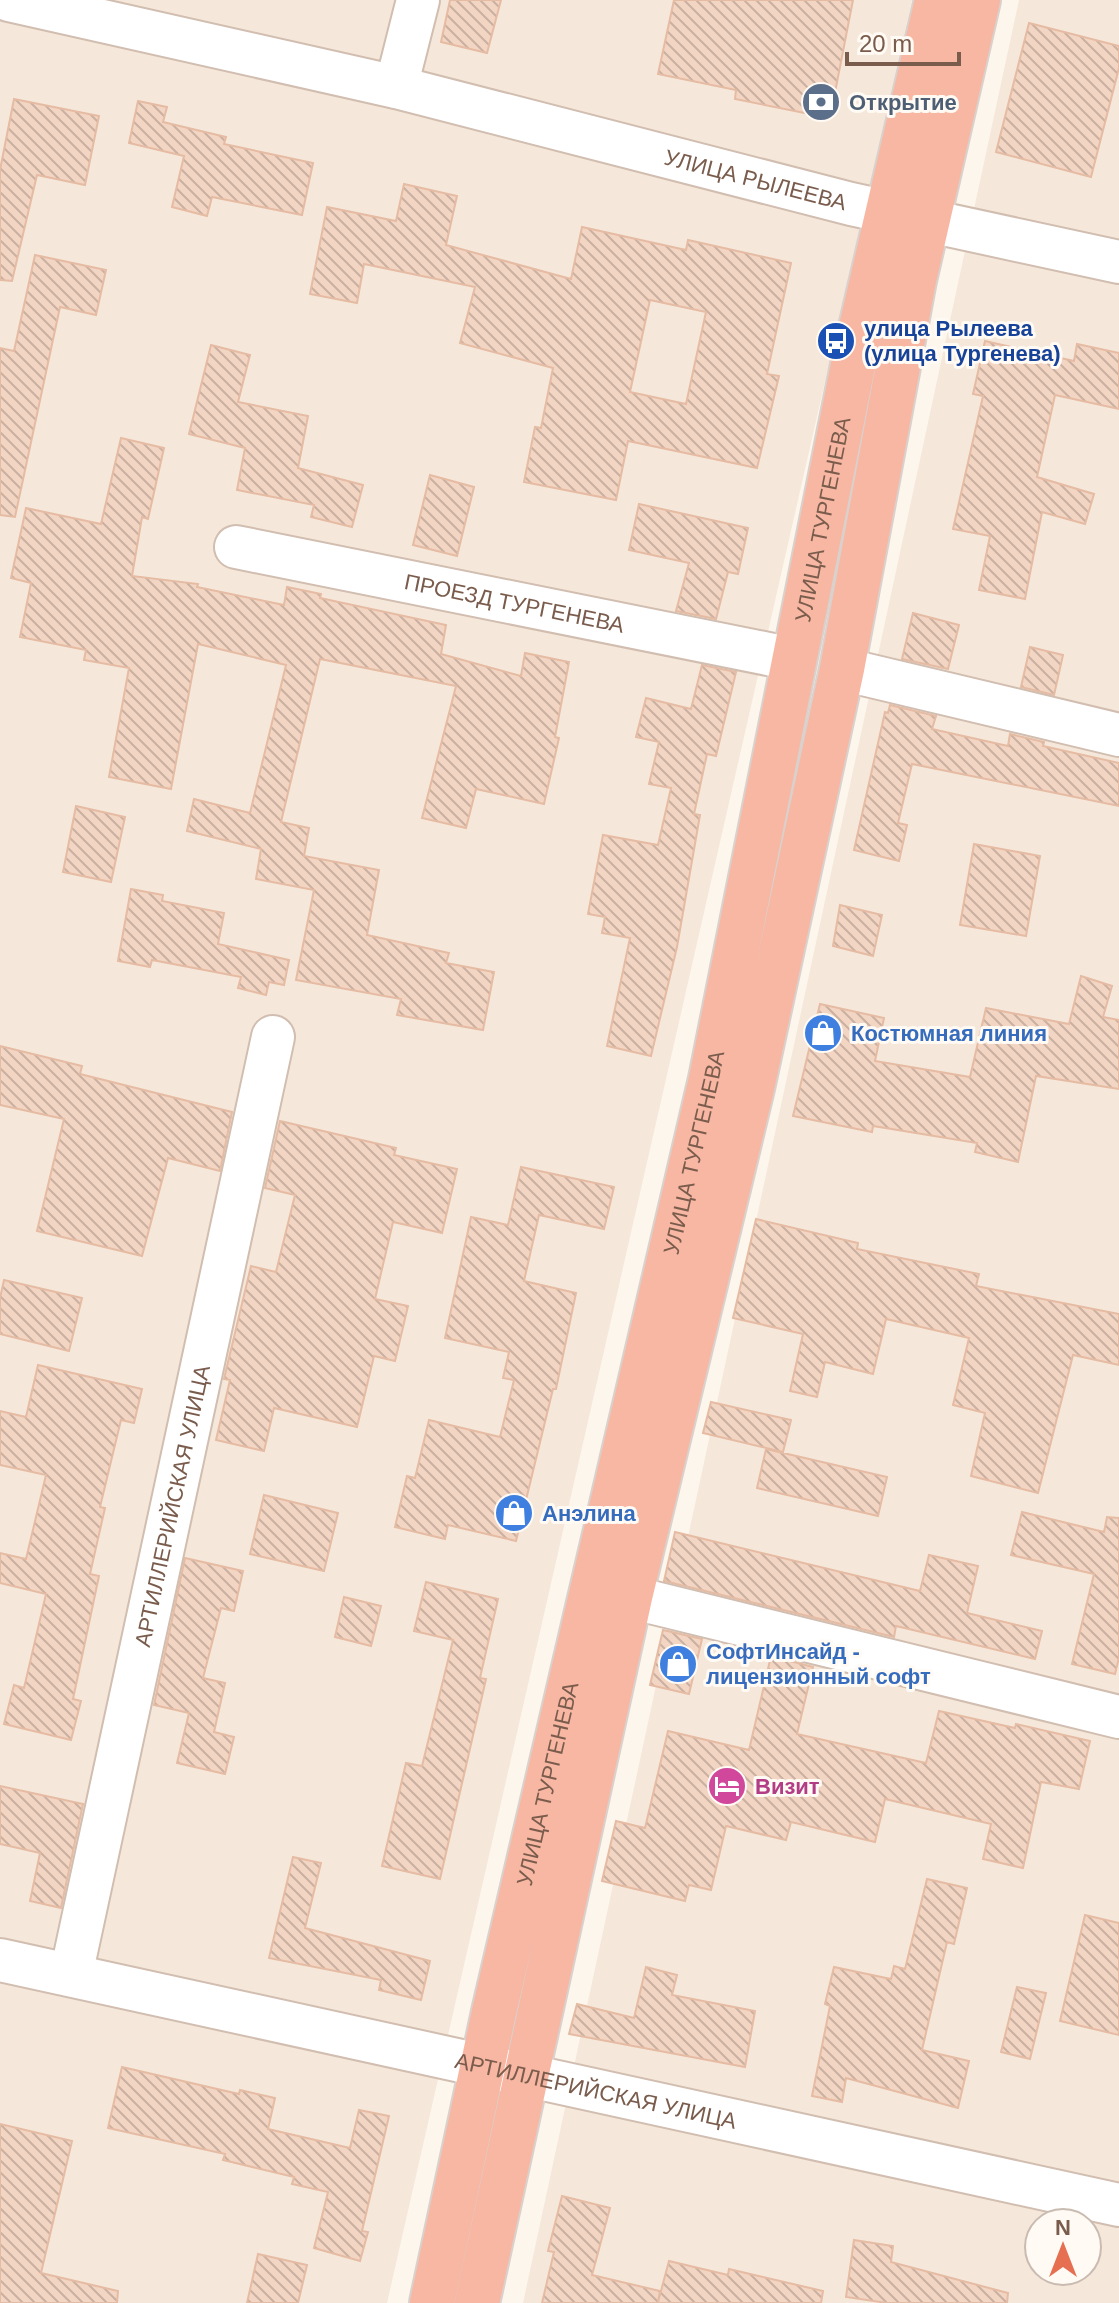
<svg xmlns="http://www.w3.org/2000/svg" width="1119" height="2303" font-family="Helvetica,sans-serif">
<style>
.residential{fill:#f5e8da;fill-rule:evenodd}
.building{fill:url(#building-back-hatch);stroke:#e6bba3;stroke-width:2;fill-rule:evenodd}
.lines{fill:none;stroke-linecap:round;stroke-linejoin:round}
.minor-casing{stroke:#d1beb0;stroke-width:46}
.highway-casing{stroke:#dad1cd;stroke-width:48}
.minor{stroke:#fff;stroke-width:42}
.highway{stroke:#f7b7a3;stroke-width:44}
.labels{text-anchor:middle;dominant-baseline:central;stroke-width:6;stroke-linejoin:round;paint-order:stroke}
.service-label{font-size:22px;font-weight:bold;fill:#4e5e75;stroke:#fffaf3;text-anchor:start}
.street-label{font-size:22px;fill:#7a5c4d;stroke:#fffaf3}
.transit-label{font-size:22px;font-weight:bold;fill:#164399;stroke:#fffaf3;text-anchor:start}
.shop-label{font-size:22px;font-weight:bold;fill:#366cbe;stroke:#fffaf3;text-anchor:start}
.hotel-label{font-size:22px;font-weight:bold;fill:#b23c85;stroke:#fffaf3;text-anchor:start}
</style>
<defs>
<pattern id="building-back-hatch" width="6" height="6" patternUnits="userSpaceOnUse" patternTransform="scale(2)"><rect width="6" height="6" fill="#f3d5c3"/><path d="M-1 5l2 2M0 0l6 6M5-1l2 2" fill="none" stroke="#cab0a1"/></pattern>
</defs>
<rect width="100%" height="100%" fill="#fdf6ec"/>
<!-- residential -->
<path class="residential" d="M0 0H912L387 2303H0Z
M1019 0H1119V2303H523ZM1039 2223H1087V2271H1039Z"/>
<!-- building -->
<path class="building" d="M450 0H501L487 53 441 42Z
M674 0H853L830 118 735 99 736 90 658 74Z
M1029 23 1119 46V68L1091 177 996 152Z
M14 99 99 116 85 185 37 175 12 281 0 280V170Z
M138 101 167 107 163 122 226 137 224 144 313 163 302 215 212 197 207 216 172 207 184 156 129 143Z
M404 184 457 196 446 245 571 279 582 227 686 250 688 240 791 263 767 374 779 376 757 468 628 441 616 500 524 482 535 427 541 428 553 368 460 343 475 287 364 264 357 303 310 294 327 207 396 221ZM650 300 706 312 686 404 630 392Z
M35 255 106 270 96 315 60 307 15 517 0 515V348L14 351Z
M985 341 1074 361 1077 344 1119 353V409L1055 395 1037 477 1094 494 1085 524 1042 512 1025 599 979 590 990 536 953 529 983 396 973 394Z
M211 345 250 355 238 402 308 416 298 468 363 485 352 527 311 517 314 505 237 490 245 448 189 434Z
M121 438 164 448 148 519 142 517 132 576 198 584 197 587 284 605 287 587 321 594 320 598 446 625 441 654 521 676 525 653 569 662 555 737 559 738 544 804 476 789 466 828 422 818 456 686 320 659 281 822 309 828 304 856 379 870 367 935 449 953 446 963 494 972 483 1030 397 1015 401 999 296 980 314 890 256 879 261 849 187 831 194 799 250 813 286 665 198 644 171 789 109 777 129 668 84 660 86 650 20 637 31 583 11 578 26 508 101 524Z
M430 475 474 487 457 556 413 545Z
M639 504 748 528 738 574 728 572 716 619 676 611 689 563 629 550Z
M913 613 959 625 948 669 902 659Z
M1030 647 1063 655 1054 695 1021 687Z
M702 665 736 672 716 756 707 754 694 814 700 815 677 947 651 1056 607 1046 630 938 602 933 605 917 588 914 603 835 658 845 671 788 649 784 659 742 636 737 646 698 691 709Z
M890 705 936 716 932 729 1008 746 1010 734 1044 742 1043 746 1119 763V806L912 764 898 823 907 825 899 861 854 850 885 712 888 713Z
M76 806 125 817 111 882 63 872Z
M974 844 1040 856 1026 936 960 925Z
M131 889 163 895 162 901 224 913 218 944 289 960 284 985 269 982 266 995 238 988 241 977 152 960 150 967 118 961Z
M840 905 882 915 873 956 833 946Z
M1081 976 1112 986 1103 1017 1119 1020V1089L1036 1076 1018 1162 975 1152 977 1143 873 1126 872 1132 793 1116 820 1004 884 1018 875 1061 970 1077 986 1008 1069 1024Z
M0 1046 82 1066 80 1074 232 1112 220 1171 168 1158 142 1256 37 1231 64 1119 0 1105Z
M280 1121 396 1148 394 1155 457 1169 442 1233 393 1222 375 1299 408 1306 395 1361 374 1356 357 1427 274 1408 264 1451 216 1440 230 1380 224 1379 251 1266 276 1272 295 1195 265 1188Z
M521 1167 614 1187 604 1229 539 1215 524 1281 576 1293 556 1389H553L516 1541 448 1525 445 1539 395 1527 407 1476 415 1478 429 1420 500 1437 514 1380 503 1378 509 1352 445 1338 471 1217 508 1225Z
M756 1219 858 1243 857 1249 979 1274 976 1286 1119 1314V1365L1073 1355 1038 1493 971 1476 985 1413 953 1405 969 1338 886 1319 873 1374 825 1362 817 1397 790 1391 803 1334 733 1318Z
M4 1280 82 1298 69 1351 0 1334V1298Z
M38 1365 142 1389 134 1423 121 1420 100 1507 105 1508 90 1574 99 1576 73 1699 81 1701 71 1740 4 1724 14 1685 24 1688 46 1594 0 1583V1553L26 1559 46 1475 0 1465V1411L26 1417Z
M711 1402 791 1420 783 1452 703 1433Z
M766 1449 887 1477 878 1516 757 1488Z
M264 1495 338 1513 324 1571 250 1554Z
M1022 1512 1104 1532 1107 1517 1119 1518V1658L1115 1674 1072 1664 1094 1574 1011 1555Z
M675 1532 920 1591 929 1555 978 1566 967 1613 1042 1631 1035 1659 896 1626 894 1637 664 1581Z
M185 1558 243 1571 234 1611 221 1608 203 1678 225 1683 214 1732 234 1737 225 1774 177 1763 189 1713 154 1705Z
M426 1582 498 1599 480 1678 486 1679 440 1879 382 1866 406 1763 422 1766 453 1640 414 1631Z
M344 1597 381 1606 371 1646 335 1637Z
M663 1630 702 1639 689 1694 650 1685Z
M771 1656 813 1667 797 1734 926 1763 939 1711 1015 1728 1016 1724 1090 1741 1079 1789 1041 1782 1023 1868 983 1859 991 1824 885 1799 875 1842 791 1822 786 1840 726 1826 711 1890 689 1885 685 1901 602 1881 616 1821 645 1828 668 1731 749 1750Z
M0 1786 83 1804 61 1908 30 1901 40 1853 0 1844Z
M293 1857 321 1863 305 1928 430 1961 421 2000 379 1990 381 1980 269 1958Z
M927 1879 967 1888 954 1944 947 1942 922 2050 969 2061 958 2108 846 2078 842 2102 812 2096 830 2006 825 2004 834 1967 891 1979 894 1966 905 1969Z
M1085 1915 1119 1923V2035L1060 2021Z
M646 1967 677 1975 672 1995 755 2011 745 2067 569 2034 577 2004 634 2018Z
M1017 1987 1046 1993 1030 2059 1001 2052Z
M122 2067 239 2094 240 2090 275 2098 268 2129 350 2148 359 2110 389 2116 362 2231 368 2232 360 2261 314 2248 328 2192 292 2184 294 2177 223 2160 225 2154 108 2128Z
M0 2124 72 2141 41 2273 118 2291 117 2303H0Z
M562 2196 610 2208 592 2275 660 2291 658 2302 669 2261 728 2275 729 2269 823 2291 821 2303H542L554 2252 548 2251Z
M854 2240 893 2246 891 2262 1008 2293 1007 2303H887L846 2297Z
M258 2254 307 2265 298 2303H247Z"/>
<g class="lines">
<!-- minor casing -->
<g class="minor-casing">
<g id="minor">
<path id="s1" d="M9 0 396 87 851 204 1119 262"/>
<path d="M396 87 418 0"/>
<path id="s2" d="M236 547 793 659"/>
<path d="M842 669 1119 735"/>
<path d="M630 1597 1119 1717"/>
<path id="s3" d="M0 1960 1119 2205"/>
<path id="s4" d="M71 1975 273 1037"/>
</g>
</g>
<!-- highway casing -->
<g class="highway-casing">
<g id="highway">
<path id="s5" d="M432 2303 494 2012 711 1079 857 345 937 0"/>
<path d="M477 2303 630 1597 752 1088 842 669 914 280 978 0"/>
</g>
</g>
<!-- minor -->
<use href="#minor" class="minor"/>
<!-- highway -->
<use href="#highway" class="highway"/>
</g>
<!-- icons -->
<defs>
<g id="bank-disc" transform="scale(2)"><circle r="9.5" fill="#5c6f8a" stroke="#fffaf3"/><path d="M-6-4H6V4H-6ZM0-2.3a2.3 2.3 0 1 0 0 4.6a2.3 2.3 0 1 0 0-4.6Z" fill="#fff"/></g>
<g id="bus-disc" transform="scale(2)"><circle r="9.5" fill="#1a4fb4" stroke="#fffaf3"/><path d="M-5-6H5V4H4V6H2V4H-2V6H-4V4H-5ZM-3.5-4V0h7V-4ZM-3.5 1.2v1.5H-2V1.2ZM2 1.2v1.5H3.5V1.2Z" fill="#fff"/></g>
<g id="shop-disc" transform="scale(2)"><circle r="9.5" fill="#3f7fe0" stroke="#fffaf3"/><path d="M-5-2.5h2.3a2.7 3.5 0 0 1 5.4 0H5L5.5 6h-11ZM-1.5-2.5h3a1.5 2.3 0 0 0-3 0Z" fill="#fff"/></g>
<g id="hotel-disc" transform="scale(2)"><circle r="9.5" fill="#d1479c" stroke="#fffaf3"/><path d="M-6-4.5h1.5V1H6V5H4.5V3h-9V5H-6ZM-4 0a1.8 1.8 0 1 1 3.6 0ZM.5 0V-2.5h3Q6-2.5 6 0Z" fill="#fff"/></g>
</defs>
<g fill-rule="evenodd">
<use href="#bank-disc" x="821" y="102"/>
<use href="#bus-disc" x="836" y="341"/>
<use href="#shop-disc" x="823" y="1033"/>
<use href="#shop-disc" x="514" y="1513"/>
<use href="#shop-disc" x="678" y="1664"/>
<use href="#hotel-disc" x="727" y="1786"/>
</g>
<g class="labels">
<!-- service labels -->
<g class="service-label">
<text x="849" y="102">Открытие</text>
</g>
<!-- street labels -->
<g class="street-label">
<text stroke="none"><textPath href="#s1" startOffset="768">УЛИЦА РЫЛЕЕВА</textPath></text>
<text stroke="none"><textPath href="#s5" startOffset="1826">УЛИЦА ТУРГЕНЕВА</textPath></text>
<text stroke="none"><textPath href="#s2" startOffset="284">ПРОЕЗД ТУРГЕНЕВА</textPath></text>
<text stroke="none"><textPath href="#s5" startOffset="1180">УЛИЦА ТУРГЕНЕВА</textPath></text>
<text stroke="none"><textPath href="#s4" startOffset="480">АРТИЛЛЕРИЙСКАЯ УЛИЦА</textPath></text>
<text stroke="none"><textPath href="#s5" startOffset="532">УЛИЦА ТУРГЕНЕВА</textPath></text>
<text stroke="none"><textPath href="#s3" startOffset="610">АРТИЛЛЕРИЙСКАЯ УЛИЦА</textPath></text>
</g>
<!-- transit labels -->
<g class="transit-label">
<text x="864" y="328">улица Рылеева<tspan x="864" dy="25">(улица Тургенева)</tspan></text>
</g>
<!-- shop labels -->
<g class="shop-label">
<text x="851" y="1033">Костюмная линия</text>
<text x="542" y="1513">Анэлина</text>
<text x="706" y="1651">СофтИнсайд -<tspan x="706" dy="25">лицензионный софт</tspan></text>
</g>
<!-- hotel labels -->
<g class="hotel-label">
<text x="755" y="1786">Визит</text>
</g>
</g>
<!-- north arrow -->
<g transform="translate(1063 2247)"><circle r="38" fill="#fffaf3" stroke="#cabbb1" stroke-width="2"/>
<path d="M0-6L14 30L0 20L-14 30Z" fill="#e76f51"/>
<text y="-12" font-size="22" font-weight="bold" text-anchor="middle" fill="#7a5c4d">N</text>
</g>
<!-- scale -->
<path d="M847 52v12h112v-12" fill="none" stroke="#7a5c4d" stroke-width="4"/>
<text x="859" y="52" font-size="24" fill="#7a5c4d" stroke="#fffaf3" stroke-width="6" paint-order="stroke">20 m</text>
</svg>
